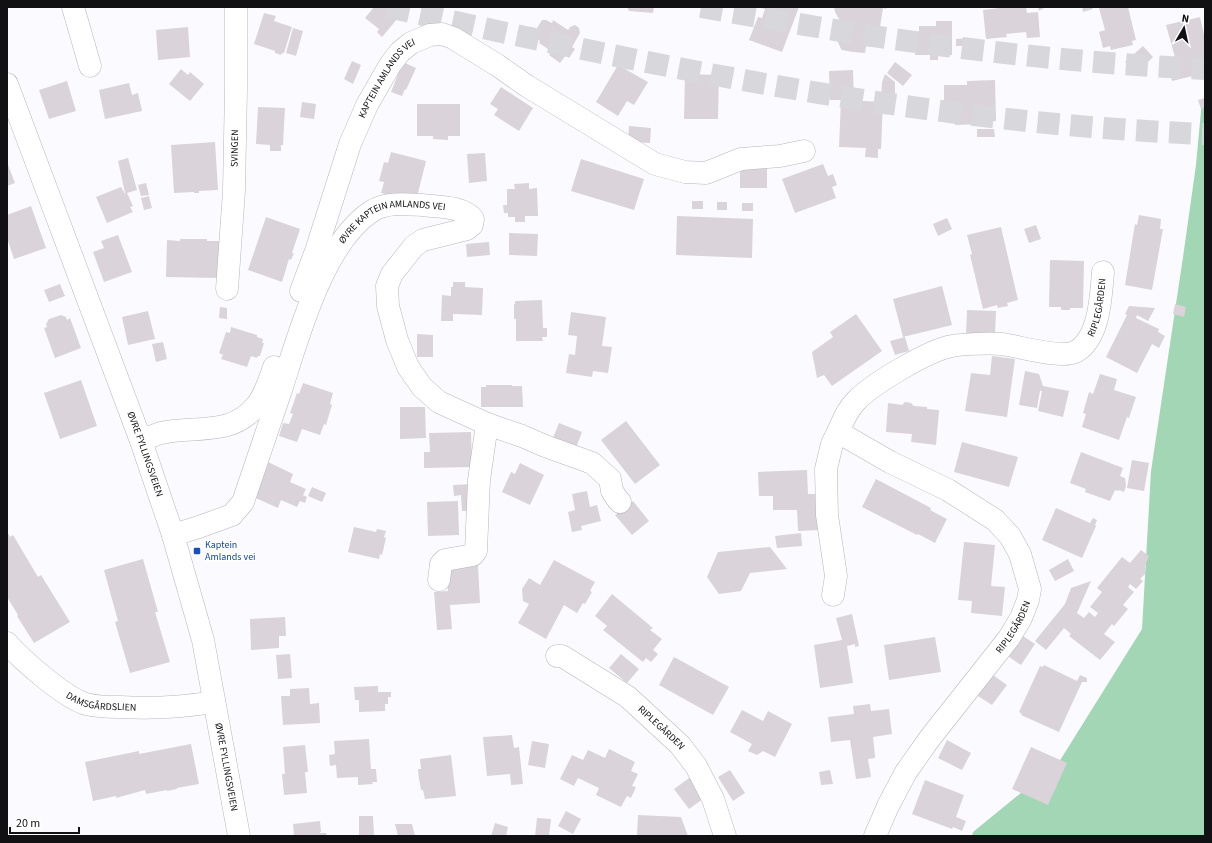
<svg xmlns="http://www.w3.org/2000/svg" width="1212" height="843" font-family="'Source Sans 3',sans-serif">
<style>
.forest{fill:#a3d6b5}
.building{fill:#dad3d9}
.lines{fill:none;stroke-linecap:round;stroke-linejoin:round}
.motorway-tunnel{stroke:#d8d8dc;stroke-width:22;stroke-dasharray:22 11;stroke-linecap:butt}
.minor-casing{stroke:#b5b6bd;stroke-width:23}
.secondary-casing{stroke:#b5b6bd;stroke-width:23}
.minor{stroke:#fff;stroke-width:22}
.secondary{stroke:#fff;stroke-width:22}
.transit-dot{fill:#1a4fb4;stroke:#fff;stroke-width:1.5}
.labels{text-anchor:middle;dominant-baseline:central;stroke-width:3;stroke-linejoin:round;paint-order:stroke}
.street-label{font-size:10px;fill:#111114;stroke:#fff}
.transit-label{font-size:10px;fill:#164399;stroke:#fff;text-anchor:start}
</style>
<rect width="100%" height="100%" fill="#fbfbff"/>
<!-- forest -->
<path class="forest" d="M1205 98V836H972L973 832 1059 762 1142 629 1151 471 1183 257 1196 165 1202 100Z"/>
<!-- building -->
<path class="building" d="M374 7H396L403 12 382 37 377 32 379 29 365 18Z
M421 7H436L437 11 422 14Z
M627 7H654L653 13 629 11Z
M759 7H799L782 52 749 40 758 17 762 18 765 9Z
M834 7H887L886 9 883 8 878 39 873 38 871 47 866 46 865 53 853 52 842 50 841 49 837 40 839 19 835 12Z
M1000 7H1026L1027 13 1038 12 1040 37 1027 38 1026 32 1006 34 1007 37 986 39 983 10 1000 8Z
M1038 7H1046L1039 11Z
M1082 7H1092L1093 9 1083 12Z
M1103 7H1128L1136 40 1132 41 1133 45 1111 50 1110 46 1103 48 1099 32 1105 30 1099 8Z
M264 13 276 16 274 21 292 27 284 53H282L281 55 275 53V51L254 44Z
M1200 17 1205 39V73L1172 81 1168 63 1176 61 1166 25Z
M542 20H546L552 23 553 20 568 30 570 27 575 25 579 28 580 33 572 47 575 49 569 58 566 55 560 63 549 55 551 51 539 43 540 41 535 37 534 33Z
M936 21H952V55H938V60H930V55H915V34L919 35V26H936Z
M188 27 190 57 158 60 156 30Z
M293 28 303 31 296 56 286 53Z
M969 38V46H956V39Z
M1143 46 1153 57 1138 72 1125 62Z
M352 61 361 65 353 84 344 79Z
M403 62 416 68 406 90 405 89 402 96 391 92Z
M895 62 912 75 903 86 887 73Z
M618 65 648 82 634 105 627 101 618 116 596 102Z
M181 69 188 75 190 72 204 84 190 101 169 84Z
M853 70 854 100H847L883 102 881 149H878V158L865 157 866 148 839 147 841 100H830L829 71Z
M685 74 719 75 718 119H684Z
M885 74 895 82V109H885V98H881L882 82Z
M995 80 996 121H984V124L955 125 954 103H944V85H967V81Z
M67 81 76 111 49 119 39 90Z
M129 83 132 95 138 93 142 111 105 119 99 90Z
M501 87 533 108 519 131 494 115 498 109 490 104Z
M1205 98V108L1201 109 1198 100Z
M302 102 316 104 314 119 300 117Z
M417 104H460V136H448V140L433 139V136H417Z
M258 107 285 108 283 145H281V151H270V145L256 144Z
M629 126 651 128 650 143 628 142Z
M977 129H994L995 137H977Z
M215 142 218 190 199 191V193H194V192L174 193 171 145Z
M391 152 426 161 416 201 381 193 384 182 379 181 384 162 388 163Z
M485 153 487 181 469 183 467 154Z
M128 158 137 190 127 193 133 206 130 207 133 212 107 223 96 197 121 187 125 194V193L118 161Z
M581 159 644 179 634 210 571 191Z
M7 162 15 183 7 186Z
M740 162H767V188H740Z
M823 164 828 176 833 174 837 185 832 187 836 198 795 213 782 179Z
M146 183 149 195 141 196 138 185Z
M529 183V189L537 188 538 216H525V222H515V217H508V213H504L503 205H507V189H515L514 184Z
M149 196 152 208 144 210 141 198Z
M692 201H703V209H692Z
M717 202H727V210H717Z
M742 203H753V211H742Z
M31 206 46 248 14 259 7 238V215Z
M1139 215 1161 219 1160 229H1163L1152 290 1125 285 1135 224 1137 225Z
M677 216 753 219 752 258 676 255Z
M266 217 300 229 292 253H294L291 260 289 259 282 282 248 270Z
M947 218 952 229 938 236 933 224Z
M1036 225 1041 239 1029 243 1024 229Z
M1001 227 1018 300 1007 303 1008 306 998 308 997 305 983 309 970 255 972 254 967 235Z
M509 233 538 234 537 256 509 255Z
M118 235 132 272 104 282 93 252 104 248 101 241Z
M180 239H207V241H220L219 278 166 277 167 240 180 241Z
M489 242 490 255 467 257 466 244Z
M1050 260 1084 261 1083 308H1070V310H1061V307H1049Z
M453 282H465V287L483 288 482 315 453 314V321H441L442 295 451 296V287H453Z
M60 284 65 296 49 302 44 290Z
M942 286 952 325 903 337 893 299Z
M542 300 543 328H547V337H542L543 341H516V319H514V304H515V301Z
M1175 304 1186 307 1184 317 1173 314Z
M1129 306 1155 308 1148 321 1137 315 1136 318 1159 329 1158 332 1165 336 1159 348 1152 344 1137 373 1106 357 1127 315 1125 314Z
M220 307 227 308V319L219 318Z
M967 310 996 311 995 335H966Z
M148 311 155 339 128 345 122 317Z
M571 312 606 317 602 346 612 347 608 373 593 371 592 377 566 373 569 354 575 355 577 336 568 335Z
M856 314 882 351 832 386 824 375 817 378 812 352 833 337 830 332Z
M61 315 66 317 67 320 70 318 81 348 55 358 44 328 47 327 46 324 49 319Z
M231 327 257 335V337L263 339 262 343H264L260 356H258L257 358 251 356 247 367 221 359 223 355 219 353 226 332 230 333Z
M417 334 433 335V357H417Z
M905 337 909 351 895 355 890 341Z
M163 342 167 359 156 362 152 344Z
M992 356 1015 359 1007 417 965 411 971 373 990 375Z
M1025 371 1039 374 1043 386 1069 391 1063 417 1038 411 1042 391H1040L1037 408 1019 405Z
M1100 374 1117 379 1114 390 1136 397 1129 418 1127 417 1119 440 1082 427 1086 414 1083 413 1089 392 1093 394Z
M81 380 97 426 60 439 44 393Z
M303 383 333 393 330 404 332 405 326 425 324 424 320 435 302 429 297 442 279 436 283 423 289 424 293 414 290 413 297 393 299 394Z
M486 385H512V386H522L523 407H481V387H486Z
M905 402 911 403 914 406 927 407V409L939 410 936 445 911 442 912 434 886 432 888 403 902 405Z
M400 407H425L426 438 400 439Z
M626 421 660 465 635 484 601 440Z
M559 423 582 432 574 453 551 443Z
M471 432 472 467 424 468V452H430L429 433Z
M962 442 1018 457 1009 487 954 472Z
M1081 452 1123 468 1120 476 1125 478 1126 486 1124 492 1119 490 1118 491 1115 490 1110 501 1085 492 1086 489 1070 483Z
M1132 460 1149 463 1144 491 1127 488Z
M266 461 293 474 290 482 306 489 303 495 307 497 305 503 300 501 297 507 281 500 278 508 251 496Z
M520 463 544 475 530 505 502 492 511 472 515 474Z
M807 470 808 494H818L819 530 798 531 797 510H773V496H759L758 472Z
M876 479 931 508 930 510 947 519 935 543 918 534 917 535 862 507Z
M473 484V511H462L461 495 454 496 453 485Z
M312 487 326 493 322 502 308 496Z
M587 491 590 507 597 505 601 521 581 526 582 530 572 532 568 512 575 510 572 494Z
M458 501 459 535 428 536 427 502Z
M633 501 649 521 632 535 615 515Z
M1056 508 1090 523 1093 518 1097 520 1095 525 1096 526 1082 558 1042 540Z
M354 527 376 532 377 529 386 531 384 537 386 538 382 555 380 554 379 559 348 552Z
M7 531 10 537 13 535 38 577 41 575 70 622 34 643 17 616 18 615 7 597Z
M801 533 802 546 777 548 775 536Z
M964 542 995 545 991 586 1005 587 1002 616 971 613 972 601 958 600Z
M770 547 787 569 750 573 741 591 719 594 707 577 718 552Z
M1141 550 1149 556 1145 566V574L1140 579 1143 581 1136 589 1130 584 1128 587 1134 592 1123 605 1128 609 1114 626 1112 624 1104 634 1115 642 1100 660 1069 636 1071 634 1064 628 1046 650 1035 641 1065 604 1071 588 1091 581 1077 613 1084 618 1089 612 1095 617 1098 613 1090 607 1102 592 1097 588 1122 557 1130 563Z
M143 559 158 612H155L170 662 130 673 115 622 118 621 104 570Z
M1068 559 1074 571 1055 581 1049 570Z
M554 560 595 582 590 591 592 592 585 604 583 603 577 613 564 605 546 639 518 623 529 604 523 601 522 589 529 578 540 585Z
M478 565 480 603 450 605 452 629 437 630 434 592 448 591 447 566Z
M612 594 653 628 650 630 662 639 653 650 658 654 651 662 646 658 643 662 603 630 607 626 595 616Z
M852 614 859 646 855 647V644L847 646 853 683 820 688 814 645 842 640 836 618Z
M285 617 286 636H279V648L251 650 250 619Z
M1023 636 1035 644 1021 665 1009 657Z
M935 637 941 672 889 680 884 645Z
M290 654 292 678 278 679 276 655Z
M621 654 639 669 627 683 609 668Z
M674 657 729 687 713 715 659 685Z
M1044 665 1077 681 1080 675 1087 678V682H1082L1059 732 1021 715 1022 714 1019 712 1040 666 1043 667Z
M993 675 1007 685 992 705 978 696Z
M378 686V692H391V697H388V704H385V711L359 712V700H355L354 687Z
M309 688 310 704 319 703 320 723 283 725 281 696H290V689Z
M870 704 871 711 889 709 892 734 873 737 875 756V758L868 759 871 777 856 779 850 740 831 742 828 717 854 714 853 706Z
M742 710 763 721 768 711 792 724 775 757 763 751 757 755 748 751 752 744 730 732Z
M512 735 514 748 519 747 523 784 511 785 510 774 487 776 483 737Z
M369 739 371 769H376L377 782H372L373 784 358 785V777L337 778 336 765 330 766 329 755 335 754 334 741Z
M947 740 971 753 962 770 938 758Z
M532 741 549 744 545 768 528 765Z
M191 744 199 784 177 788V789L167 791V790L146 794 145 790 116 798V796L93 801 85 762 139 751V754Z
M305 745 308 772H305L307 793 284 795 282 774H285L283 747Z
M1031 747 1067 763 1048 805 1012 789Z
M609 749 635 762 631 771 638 774 632 786 636 787 631 798 627 796 621 807 596 795 599 788 578 778 574 786 560 779 572 755 583 760 588 750 605 758Z
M451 755 456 796 425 799 423 790H421L419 779 418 769H421L420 759Z
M730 770 745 793 733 801 718 777Z
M830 770 833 784 821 785 819 772Z
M692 776 707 796 689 809 674 789Z
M925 780 964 795 956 817 966 821 962 831 953 827 952 829 912 814Z
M566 811 581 819 573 834 558 826Z
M638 815 681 817 688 836H637Z
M359 816H373L374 836H359Z
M537 818 551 819 549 836H535Z
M320 821 321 832H320V833H326L327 836H294L293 824Z
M495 823 508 827 506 836H491Z
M395 824H412L415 836H398Z"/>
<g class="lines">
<!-- motorway-tunnel -->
<path class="motorway-tunnel" d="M388 7C657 67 929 123 1205 134
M701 7C782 21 864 36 946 46 1032 57 1118 65 1205 69"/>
<!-- minor casing -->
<g class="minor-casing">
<g id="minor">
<path d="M73 7 90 66"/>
<path id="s1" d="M227 289 234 191 236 88V7"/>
<path id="s2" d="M301 291 316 251 350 144 367 105 390 65 400 52 411 43 430 35 442 34 453 38 497 65 527 86 655 164 685 172 706 173 741 159 780 156 804 151"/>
<path d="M141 441C148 438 154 435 161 433 194 425 231 437 256 406 264 397 270 379 274 367"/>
<path id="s3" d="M173 535 199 527 232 515 243 502C256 463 269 425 282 387 299 334 324 242 372 211 386 202 406 204 422 205 438 207 463 206 473 219L472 225 467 229 423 240 414 246 392 274 387 286 388 306 397 340 408 367 422 387 439 402 487 424 522 436 545 446 592 463 610 479 612 491 618 500 620 502"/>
<path d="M439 580 441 564 445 560 473 555 476 551 479 480 487 424"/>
<path d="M833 595 836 576 827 515 826 469 832 444 838 432"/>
<path id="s4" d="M7 643C22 660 65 698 86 704 97 707 109 707 120 707 151 709 183 707 214 702"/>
<path id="s5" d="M557 656H562L628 697 680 745 696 766 713 799 725 836"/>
<path id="s6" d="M875 836 888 806 906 772 930 738 1009 638 1021 618 1028 600 1030 589 1020 554 1010 536 995 520 948 490 890 462 838 432C843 421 847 410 856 401 872 384 929 350 952 346 962 344 991 343 1001 344 1019 346 1060 359 1075 352 1100 339 1101 295 1103 272"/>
</g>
</g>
<!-- secondary casing -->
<g class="secondary-casing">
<g id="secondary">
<path id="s7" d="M7 84 141 441 173 535 203 640 239 836"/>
</g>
</g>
<!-- minor -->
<use href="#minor" class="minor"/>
<!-- secondary -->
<use href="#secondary" class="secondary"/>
</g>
<!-- markers -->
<rect class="transit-dot" x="193" y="547" width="8" height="8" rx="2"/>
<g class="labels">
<!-- street labels -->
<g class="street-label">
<text stroke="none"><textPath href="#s2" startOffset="231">KAPTEIN AMLANDS VEI</textPath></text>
<text stroke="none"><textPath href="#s1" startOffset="141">SVINGEN</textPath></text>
<text stroke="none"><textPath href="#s3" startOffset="417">ØVRE KAPTEIN AMLANDS VEI</textPath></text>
<text stroke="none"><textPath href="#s6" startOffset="877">RIPLEGÅRDEN</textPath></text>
<text stroke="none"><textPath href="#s7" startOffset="395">ØVRE FYLLINGSVEIEN</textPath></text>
<text stroke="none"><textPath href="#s6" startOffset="252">RIPLEGÅRDEN</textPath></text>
<text stroke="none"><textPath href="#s4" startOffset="115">DAMSGÅRDSLIEN</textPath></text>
<text stroke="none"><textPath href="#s5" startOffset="128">RIPLEGÅRDEN</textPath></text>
<text stroke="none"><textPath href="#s7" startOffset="719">ØVRE FYLLINGSVEIEN</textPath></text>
</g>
<!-- transit labels -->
<g class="transit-label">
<text x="205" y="545">Kaptein<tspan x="205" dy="12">Amlands vei</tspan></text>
</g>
</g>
<!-- border -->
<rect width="1212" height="843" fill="none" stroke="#111114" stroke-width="16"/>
<!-- north arrow -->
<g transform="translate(1184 28) rotate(9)" stroke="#ffffff" stroke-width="3" paint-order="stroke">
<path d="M0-3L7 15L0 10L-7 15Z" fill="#111114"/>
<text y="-6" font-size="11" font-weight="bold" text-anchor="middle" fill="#111114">N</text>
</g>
<!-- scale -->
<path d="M10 827v6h69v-6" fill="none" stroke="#111114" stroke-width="2"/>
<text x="16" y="827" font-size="12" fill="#111114" stroke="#ffffff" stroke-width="3" paint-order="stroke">20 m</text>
</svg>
